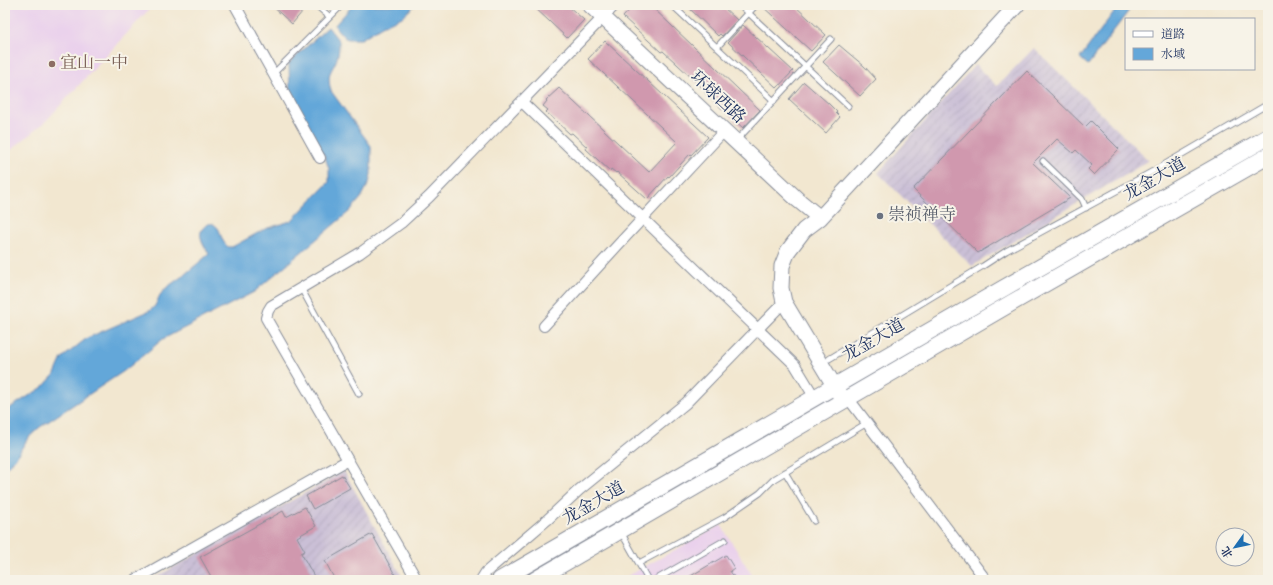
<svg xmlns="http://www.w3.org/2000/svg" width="1273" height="585" font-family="'Sorts Mill Goudy','Noto Serif SC',serif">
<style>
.built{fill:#ead1ec}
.industrial{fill:url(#industrial-furrows)}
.water{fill:#64a7d9;stroke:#406b9c}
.building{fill:#d098ae}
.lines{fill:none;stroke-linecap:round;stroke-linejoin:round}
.lane-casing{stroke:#868b97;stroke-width:7}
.street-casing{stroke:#868b97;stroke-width:12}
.secondary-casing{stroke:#868b97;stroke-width:17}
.primary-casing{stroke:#868b97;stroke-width:18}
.lane{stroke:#fff;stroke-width:5}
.street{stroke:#fff;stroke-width:10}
.secondary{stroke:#fff;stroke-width:15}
.primary{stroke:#fff;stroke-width:16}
.education-dot{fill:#8d6e63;stroke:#f7f3e8;stroke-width:1.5}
.worship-dot{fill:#6b7280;stroke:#f7f3e8;stroke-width:1.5}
.labels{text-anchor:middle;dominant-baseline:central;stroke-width:4;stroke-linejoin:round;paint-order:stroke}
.education-label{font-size:17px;fill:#785e54;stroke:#f7f3e8;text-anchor:start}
.street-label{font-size:17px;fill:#1b2f5e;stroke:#f7f3e8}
.worship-label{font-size:17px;fill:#5b616d;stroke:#f7f3e8;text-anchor:start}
</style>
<defs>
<pattern id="industrial-furrows" width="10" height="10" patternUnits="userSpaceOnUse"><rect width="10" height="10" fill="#cabfd6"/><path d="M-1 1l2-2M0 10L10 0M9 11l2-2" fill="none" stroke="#ada4ba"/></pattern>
</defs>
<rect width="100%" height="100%" fill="#f7f3e8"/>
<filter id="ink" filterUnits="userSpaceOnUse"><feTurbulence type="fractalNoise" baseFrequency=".025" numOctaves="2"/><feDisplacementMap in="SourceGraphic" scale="8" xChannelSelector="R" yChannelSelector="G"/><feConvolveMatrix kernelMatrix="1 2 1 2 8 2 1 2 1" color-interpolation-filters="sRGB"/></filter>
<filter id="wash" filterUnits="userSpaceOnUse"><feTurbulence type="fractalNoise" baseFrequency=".012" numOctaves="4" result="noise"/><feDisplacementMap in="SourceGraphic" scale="16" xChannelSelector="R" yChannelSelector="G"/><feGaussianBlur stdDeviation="0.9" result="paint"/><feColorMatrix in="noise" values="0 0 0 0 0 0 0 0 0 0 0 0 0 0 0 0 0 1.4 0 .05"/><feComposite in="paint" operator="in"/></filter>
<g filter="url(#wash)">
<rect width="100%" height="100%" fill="#f2e7d0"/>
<!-- built -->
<path class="built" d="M5 5H153L45 122 5 155Z
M721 525 755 580H620Z"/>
<!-- industrial -->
<path class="industrial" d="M1034 48 1148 160 1140 166 972 266 878 173 975 65 997 86Z
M344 471 404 580H151Z"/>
<!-- water -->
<path class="water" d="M353 5H415L402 17 382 26 361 39H348L345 38 336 28 335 25Z
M1119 5H1133L1088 65 1080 58Z
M328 27 339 41C339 45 339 50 338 54 335 71 325 69 331 91L371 146V174L369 183 361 198 350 211 254 292 163 339 124 371 40 427 28 438 15 459 5 469V411L43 387 55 374 62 358 87 338 149 311 155 306 160 295 166 288 184 275 209 254C204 245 194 232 207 225 210 223 213 223 216 226 222 231 219 239 228 247H232L265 229 291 221 329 182V169L325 157 290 99 289 63Z"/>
<g id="blocks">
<!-- building -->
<path class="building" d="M271 5H308L292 24Z
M532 5H567L584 20 567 38Z
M634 5H650L760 110 743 128 705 93 706 91 663 51 661 52 623 17Z
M686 5H721L737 20 722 36 720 34 718 36Z
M761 5H794L826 35 811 51Z
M743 25 793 71 777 88 728 42Z
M605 41 708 137 691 155 690 154 669 177 668 176 647 199 617 172 616 173 611 169 610 171 586 149 587 147 572 133 570 134 546 112 548 110 543 106 547 101 546 100 559 88 649 172 677 142 588 59Z
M839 45 864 66 876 79 860 96 823 62Z
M1027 71 1085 127 1091 121 1119 149 1094 175 1088 169 1092 165 1076 150 1073 153 1057 139 1033 163 1070 198 978 253 913 189Z
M804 82 829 104 837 112 836 113 840 117 826 133 789 99Z
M342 475 350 488 313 509 306 496Z
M305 507 316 526 297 537 305 551 301 553 316 580H213L200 557 283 511 286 517Z
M372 534 398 580H335L325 561Z
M726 555 734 568 730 571 736 580H684Z"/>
</g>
</g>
<g filter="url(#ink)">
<use href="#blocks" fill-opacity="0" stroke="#868b97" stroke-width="1"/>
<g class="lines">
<!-- lane casing -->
<g class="lane-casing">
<path id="lane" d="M316 5 330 17
M672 5 774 101
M740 5 848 106
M717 47 756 5
M273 74 342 5
M736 141 831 39
M1043 161 1082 199 1086 208
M301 288 359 394
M829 359 983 266 1006 251 1155 170 1268 104
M785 472 814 521
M621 532 648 580
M639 563 725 517 760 493 774 479 867 423
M655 580 725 540"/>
</g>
<!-- street casing -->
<g class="street-casing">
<path id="street" d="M235 5 320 158
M522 102 795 365 815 398
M544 326 617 246 724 131
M848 398 986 580
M135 580 348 460
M417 580 266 318 268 311 271 306 360 253 401 223 429 197 615 5
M481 580 486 572 547 520 579 490 686 403 784 302"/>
</g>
<!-- secondary casing -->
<g class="secondary-casing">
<path id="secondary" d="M590 5 798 200 820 218
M841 397 784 302 781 288 782 266 788 251 804 230 820 218 1017 5"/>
</g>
<!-- primary casing -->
<g class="primary-casing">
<path id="primary" d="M500 580 1004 288 1268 137
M535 580 1013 302 1268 156"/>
</g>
<!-- lane -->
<use href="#lane" class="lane"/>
<!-- street -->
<use href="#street" class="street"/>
<!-- secondary -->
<use href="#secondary" class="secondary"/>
<!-- primary -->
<use href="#primary" class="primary"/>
</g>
</g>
<!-- markers -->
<circle class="education-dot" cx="52" cy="64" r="4"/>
<circle class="worship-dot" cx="880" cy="216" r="4"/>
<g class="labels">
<!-- education labels -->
<g class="education-label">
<text x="60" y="64">宜山一中</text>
</g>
<!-- street labels -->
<g class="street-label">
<text transform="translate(717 98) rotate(43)">环球西路</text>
<text transform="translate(1155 180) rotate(-30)">龙金大道</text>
<text transform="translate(874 341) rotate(-30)">龙金大道</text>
<text transform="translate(594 504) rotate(-30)">龙金大道</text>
</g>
<!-- worship labels -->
<g class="worship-label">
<text x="888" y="216">崇祯禅寺</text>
</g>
</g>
<!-- margin -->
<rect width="1273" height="585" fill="none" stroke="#f7f3e8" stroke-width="20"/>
<!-- legend -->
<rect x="1125" y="18" width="130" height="52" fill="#f7f3e8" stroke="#9fa5b1"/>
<rect x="1133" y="31" width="20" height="6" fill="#ffffff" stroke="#9fa5b1"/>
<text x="1161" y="38" font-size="12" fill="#1b2f5e">道路</text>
<rect x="1133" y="48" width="20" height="12" fill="#64a7d9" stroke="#9fa5b1"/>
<text x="1161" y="58" font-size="12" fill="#1b2f5e">水域</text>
<!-- north arrow -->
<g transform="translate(1235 547) rotate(237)"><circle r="19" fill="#f7f3e8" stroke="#9fa5b1"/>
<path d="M0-3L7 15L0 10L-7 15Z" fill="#1f6fb2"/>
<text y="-6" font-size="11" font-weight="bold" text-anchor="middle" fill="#1b2f5e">北</text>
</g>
</svg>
